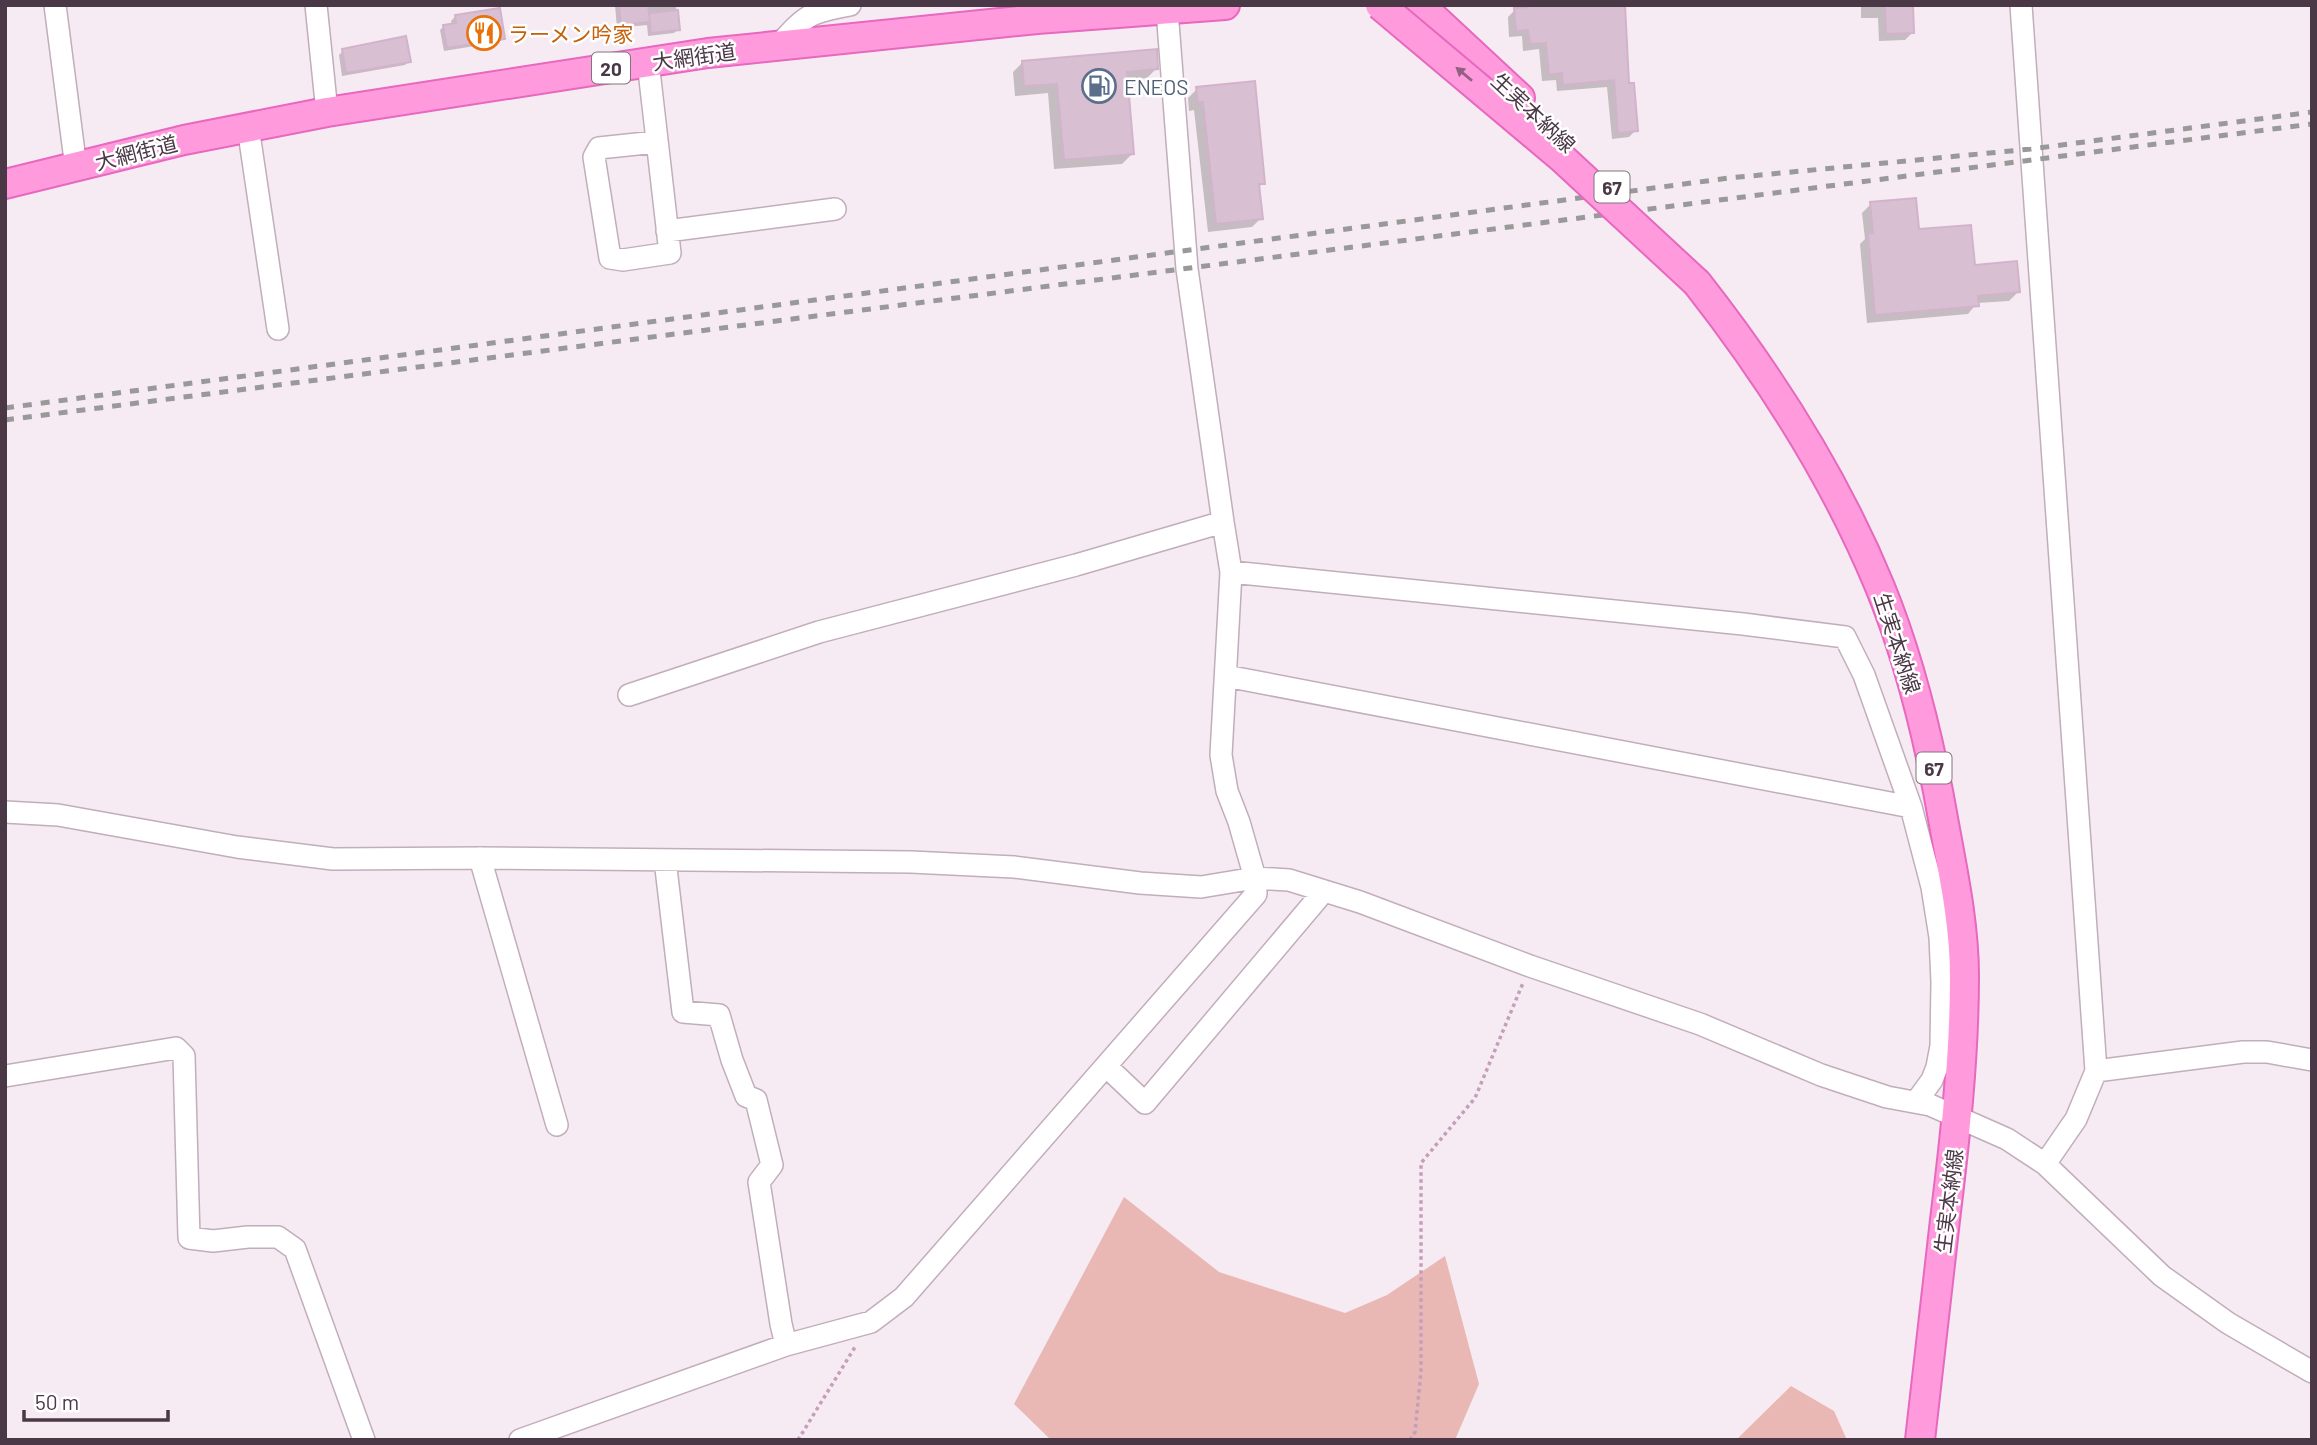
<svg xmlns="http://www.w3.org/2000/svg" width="2317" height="1445" font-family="Barlow,'Noto Sans JP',sans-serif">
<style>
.green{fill:#eab8b4}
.shadow{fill:#0003}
.building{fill:#d8c0d2;stroke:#d3b3cb;stroke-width:2}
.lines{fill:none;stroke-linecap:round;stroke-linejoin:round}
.minor-casing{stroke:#c2adbc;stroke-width:24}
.major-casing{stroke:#e768be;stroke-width:32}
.path{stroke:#c49eba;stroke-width:3.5;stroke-dasharray:3.5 3.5;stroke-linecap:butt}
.minor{stroke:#fff;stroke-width:21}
.major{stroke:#ff9bdd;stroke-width:28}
.rail{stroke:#999;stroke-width:5;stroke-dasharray:9 9;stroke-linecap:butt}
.major-bridge-casing{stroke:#e768be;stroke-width:32;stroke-linecap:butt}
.major-bridge{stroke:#ff9bdd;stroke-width:28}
.oneway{fill:#926082}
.labels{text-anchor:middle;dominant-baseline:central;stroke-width:5;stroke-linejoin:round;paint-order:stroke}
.shield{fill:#fff;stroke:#80747e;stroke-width:2}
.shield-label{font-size:19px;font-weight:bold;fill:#4a3846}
.food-label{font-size:21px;fill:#c56008;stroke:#fff;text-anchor:start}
.street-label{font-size:21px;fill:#4a3846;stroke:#fff}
.service-label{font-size:21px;fill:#4e5e75;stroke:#fff;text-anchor:start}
</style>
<rect width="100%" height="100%" fill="#f6ebf2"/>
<!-- green -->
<path class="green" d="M1124 1197 1219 1272 1345 1313 1387 1295 1445 1256 1479 1384 1455 1440H1051L1014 1404Z
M1791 1386 1834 1411 1847 1440H1736Z"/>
<!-- shadow -->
<path class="shadow" d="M615 5H676L678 29 674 33 648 36 647 25 617 28Z
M1521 5H1623L1628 85 1636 130 1629 137 1612 139 1607 87 1557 91 1556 80 1542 81 1539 49 1523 51 1522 36 1509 37 1508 17 1515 10H1520Z
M1861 5H1912V33L1905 40 1879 41 1878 18H1861Z
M455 17 503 38 499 42 444 51 440 30 444 26 452 25 451 21Z
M343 51 409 61 405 65 342 76 339 55Z
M1023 62 1157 68 1147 78 1126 80 1132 154 1122 164 1054 169 1048 93 1015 96 1013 72Z
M1197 89 1263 183 1258 188 1261 218 1252 227 1208 232 1194 110 1189 111 1188 98Z
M1871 204 1973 267 2018 292 2009 301 1977 303 1968 314 1867 323 1860 244 1865 239 1862 213Z"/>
<!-- building -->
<path class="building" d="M619 5H648L650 22 621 25Z
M1526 5H1625L1629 83H1634L1638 131 1618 133 1614 80 1563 85 1562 73 1549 75 1546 43 1530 44 1528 30 1516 31 1514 8 1527 7Z
M1885 5H1913L1914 33 1886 34Z
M500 8 505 39 447 48 443 25 456 23 455 15Z
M678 10 680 30 651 33 649 13Z
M406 36 411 62 346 73 342 49Z
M1157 49 1158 69 1127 72 1134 154 1064 160 1057 84 1024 86 1022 61Z
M1255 81 1265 184H1259L1263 219 1216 224 1203 102 1198 103 1196 87Z
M1916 198 1919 229 1971 225 1975 265 2017 261 2020 292 1978 296 1979 306 1875 315 1868 234 1873 233 1870 202Z"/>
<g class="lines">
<!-- minor casing -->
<g class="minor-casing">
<path id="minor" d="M55 5 76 168
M316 5 327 112
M2021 5 2096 1071 2076 1119 2045 1164
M1167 10 1187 269 1223 522
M778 46C806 15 809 12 850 5
M648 62 670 253 623 260 610 258 594 157 599 148 656 142
M248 127 278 329
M667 231 835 209
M1231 572 1743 624 1845 637 1864 675 1911 807
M1226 676 1911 807 1932 887 1940 937 1942 982 1941 1046 1937 1067 1932 1080 1916 1102
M5 812 58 815 237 847 333 859 480 858 911 862 1014 867 1140 883 1201 887 1255 878 1289 880 1360 902 1530 966 1700 1024 1821 1075 1887 1097 1930 1105 2007 1139 2045 1164 2162 1276 2228 1323 2312 1372
M480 858 557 1125
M665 860 683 1012 719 1015 732 1060 746 1096 756 1100 772 1165 759 1182 781 1324 786 1345
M1106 1066 1145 1103 1324 891
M2096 1071 2243 1052H2267L2312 1060
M5 1076 176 1048 184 1056 189 1238 213 1241 248 1237H278L295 1249 364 1440
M520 1440 786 1345 871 1322 904 1297 1256 894 1255 878 1239 822 1227 791 1221 755 1231 572 1223 522 1076 565 819 632 629 695"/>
</g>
<!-- major casing -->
<g class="major-casing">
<path id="major" d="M1420 5 1520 98
M5 184 184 140 327 112 708 53 1037 19 1225 5
M1697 283C1770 376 1835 478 1880 587 1911 663 1930 743 1944 824 1953 873 1964 925 1964 976 1964 1057 1955 1139 1945 1220 1937 1293 1928 1367 1920 1440"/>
</g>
<!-- path -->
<path class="path" d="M798 1440 855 1347
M1410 1440 1415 1432 1421 1371V1163L1475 1098 1523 983"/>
<!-- minor -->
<use href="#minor" class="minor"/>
<!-- major -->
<use href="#major" class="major"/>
<!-- rail -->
<path class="rail" d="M5 408 1729 178 2031 149 2312 112
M5 420 2312 124"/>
<!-- major-bridge casing -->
<g class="major-bridge-casing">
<path id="major-bridge" d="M1380 5 1562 158 1697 283"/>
</g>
<!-- major-bridge -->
<use href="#major-bridge" class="major-bridge"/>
</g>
<!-- one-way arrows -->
<defs><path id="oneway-solid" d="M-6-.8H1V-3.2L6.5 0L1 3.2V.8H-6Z" transform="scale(1.75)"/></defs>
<use class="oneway" href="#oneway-solid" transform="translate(1464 74) rotate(-140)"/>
<!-- icons -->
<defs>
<g id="restaurant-ring" transform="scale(1.75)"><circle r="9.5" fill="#fff" stroke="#e8710a" stroke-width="1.5"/><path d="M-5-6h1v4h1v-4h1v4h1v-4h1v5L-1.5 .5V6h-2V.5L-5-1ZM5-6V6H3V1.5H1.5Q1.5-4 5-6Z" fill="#e8710a"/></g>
<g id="fuel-ring" transform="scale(1.75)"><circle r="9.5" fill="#fff" stroke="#5c6f8a" stroke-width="1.5"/><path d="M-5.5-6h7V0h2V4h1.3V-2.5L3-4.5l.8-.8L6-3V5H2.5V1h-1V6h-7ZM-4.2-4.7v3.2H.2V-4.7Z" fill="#5c6f8a"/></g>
</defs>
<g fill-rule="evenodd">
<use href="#restaurant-ring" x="484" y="33"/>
<use href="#fuel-ring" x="1099" y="86"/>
</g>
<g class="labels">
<!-- shield labels -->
<g class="shield">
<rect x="592" y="52.5" width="38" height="31" rx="5"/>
<rect x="1594.5" y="171.5" width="35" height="31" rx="5"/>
<rect x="1916.5" y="752.5" width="35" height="31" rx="5"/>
</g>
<g class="shield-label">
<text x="611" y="68">20</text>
<text x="1612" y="187">67</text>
<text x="1934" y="768">67</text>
</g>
<!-- food labels -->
<g class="food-label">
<text x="508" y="33">ラーメン吟家</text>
</g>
<!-- street labels -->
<g class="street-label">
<text transform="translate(694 56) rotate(-8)">大網街道</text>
<text transform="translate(1534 112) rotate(43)">生実本納線</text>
<text transform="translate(136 152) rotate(-14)">大網街道</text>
<text transform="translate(1898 643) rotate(72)">生実本納線</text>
<text transform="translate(1948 1201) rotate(-83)">生実本納線</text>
</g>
<!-- service labels -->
<g class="service-label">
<text x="1124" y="86">ENEOS</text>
</g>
</g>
<!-- border -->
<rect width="2317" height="1445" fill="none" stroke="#4a3846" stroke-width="14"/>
<!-- scale -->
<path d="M24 1410v10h144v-10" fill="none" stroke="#4a3846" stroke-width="3.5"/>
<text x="35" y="1410" font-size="21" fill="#4a3846" stroke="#ffffff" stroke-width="5" paint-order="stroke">50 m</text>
</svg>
